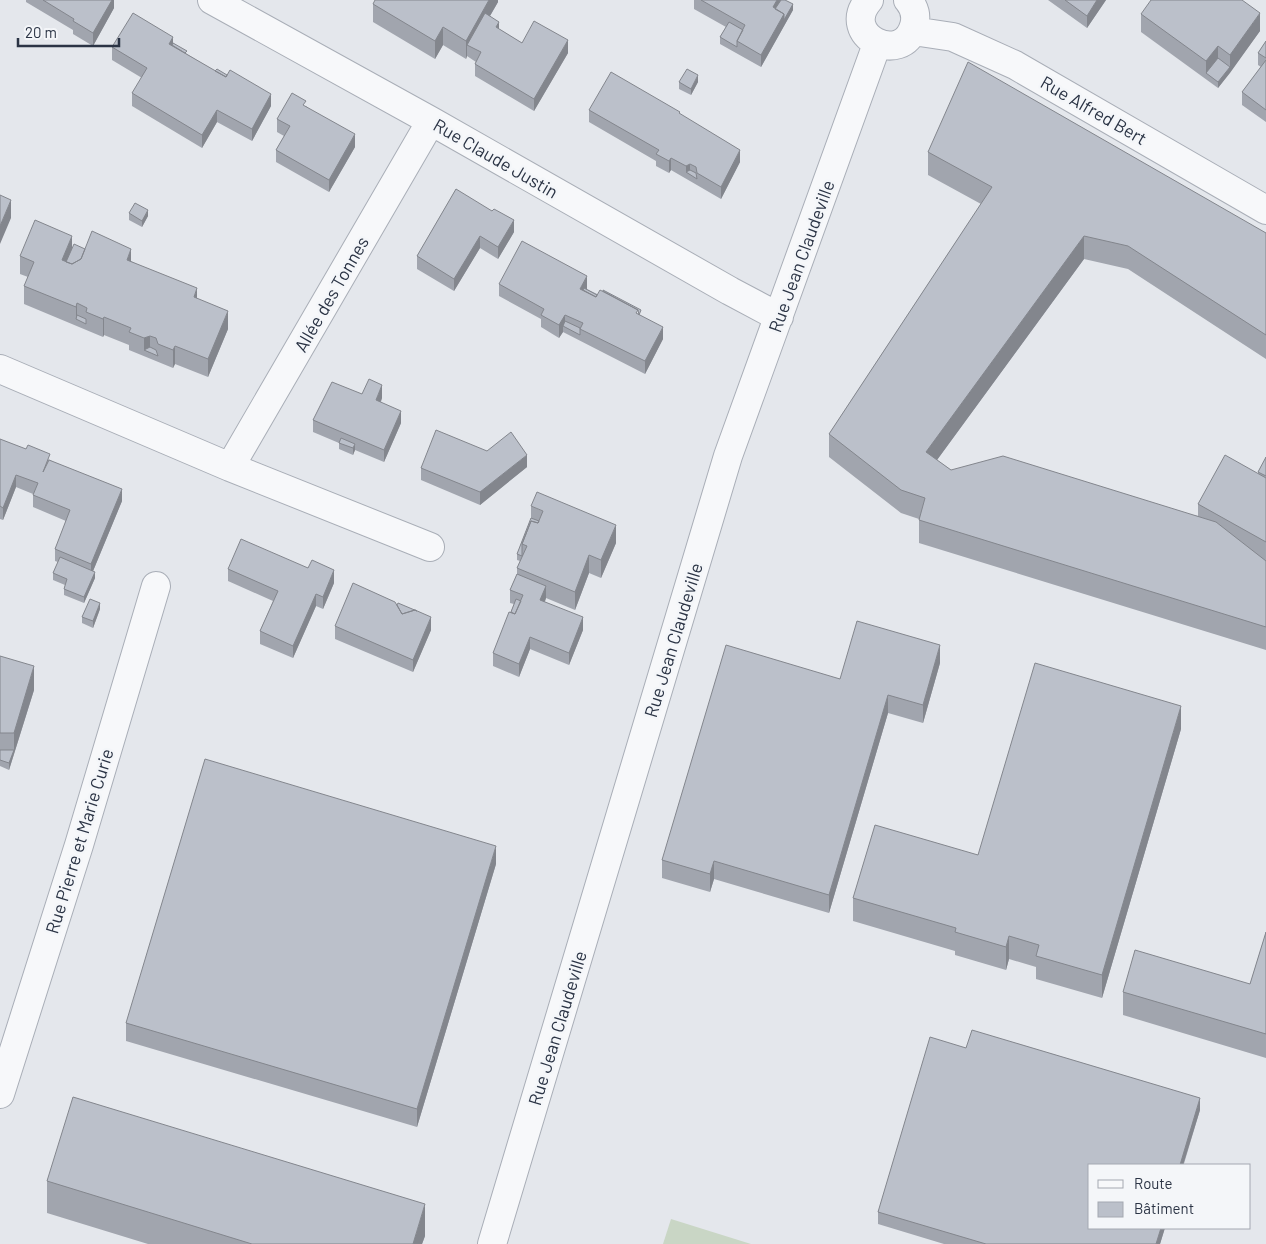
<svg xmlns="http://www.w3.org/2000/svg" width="1266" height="1244" font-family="Barlow,sans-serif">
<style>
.green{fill:#c9d6c5}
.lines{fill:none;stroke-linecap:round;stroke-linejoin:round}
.minor-casing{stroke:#a9aeb7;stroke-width:30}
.minor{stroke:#f7f8fa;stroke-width:28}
.wall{fill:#a1a5ae}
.shaded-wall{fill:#83868d}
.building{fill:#bbc0ca;stroke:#83868d}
.labels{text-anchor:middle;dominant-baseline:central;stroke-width:5;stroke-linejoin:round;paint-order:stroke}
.street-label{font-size:18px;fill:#2b3445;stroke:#f4f6f9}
</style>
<rect width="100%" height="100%" fill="#e4e7ec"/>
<!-- green -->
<path class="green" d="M671 1219 751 1244H663Z"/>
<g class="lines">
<!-- minor casing -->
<g class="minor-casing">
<path id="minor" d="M212 0 431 121 730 291 779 317
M869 0C838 36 903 67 914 26 917 16 914 7 908 0
M913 31 953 37 1015 65 1266 210
M0 369 230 467 430 547
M230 467 431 121
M0 1094 79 845 156 586
M492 1244 728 456 877 44"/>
</g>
<!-- minor -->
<use href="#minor" class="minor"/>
</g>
<!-- wall -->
<path class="wall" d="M26 0H114V8L93 46 73 34V30L26 2Z
M498 0V2L490 16 499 29 522 43 568 53 534 111 475 76V64L476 62 467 56 466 59 443 45 435 59 373 22V4Z
M694 0H785L793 10 761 67 720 44V37L726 27 694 9Z
M1048 0H1106L1087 28Z
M1141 14 1260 31 1218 88 1141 32Z
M1266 41V122L1242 105V92L1261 67 1258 65V53Z
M173 43 187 54 271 106 252 141 217 122 202 148 132 106V93L142 78 112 60V47Z
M679 82H698L691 95 679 89Z
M306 106 355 147 329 192 276 162V150L284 136 277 132V119Z
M589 110 680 114 740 162 721 199 671 170 669 173 656 166V161L589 122Z
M928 152 1266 233V359L1128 269 1084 259 937 460 951 470 1198 516V504L1258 474V472L1266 457V650L919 543V519L901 513 829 457V434L981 204 928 175Z
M456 189 514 232 498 259 480 248 454 291 417 269V256Z
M129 213 148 216 142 227 129 220Z
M72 248 85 249 131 261 197 298 228 329 208 377 175 364 173 368 129 350V345L104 335 103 337 24 304V286L28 277 20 274V256Z
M499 284 587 289 641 316 663 339 645 374 563 332 559 338 541 327V319L499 296Z
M362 394 382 398 381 402 401 423 384 462 355 450 353 455 339 449V443L313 432V420Z
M0 439 50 460 122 501 93 571 95 578 84 603 64 595V589L65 585 53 580V573L58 562 55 561V549L66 521 33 507V494L16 487 3 520 0 519Z
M487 451 527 467 480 505 421 480V468Z
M531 506 616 543 601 578 589 573 575 610 546 598 545 602 583 630 569 665 530 649 519 677 493 666V653L514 604 510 603V590L517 574V568L520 561 517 560V554L531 518Z
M228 569 334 583 323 609 316 606 293 658 260 644V631L273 601 228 581Z
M397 605 431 630 413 672 335 639V626Z
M100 609 93 628 82 623V617Z
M0 656 34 690 9 770 0 766Z
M940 663 923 723 888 713 829 913 714 879 710 892 662 878V860L840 679Z
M1181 729 1102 998 1036 979V967L1009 959 1006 970 955 955V951L853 921V898L978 855Z
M496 864 417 1127 126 1041V1023Z
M1266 932V1058L1123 1015V992L1250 984Z
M966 1048 1200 1110 1160 1244H944L878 1224V1212Z
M47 1181 425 1236 422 1244H148L47 1213Z"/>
<!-- shaded-wall -->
<path class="shaded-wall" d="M112 0H114V8L93 46V33Z
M489 0H498V2L472 47 467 45V56L466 59V41Z
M777 0H782L775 15 773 7Z
M1097 0H1106L1087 28V16Z
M793 4V10L761 67V55L784 14Z
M1260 13V31L1230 73V55Z
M499 22V34L496 27Z
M443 27V45L435 59V41Z
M173 37V49L169 44Z
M568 40V53L534 111V99Z
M1218 46V64L1206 73V79V61Z
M1230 67V73L1218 88V82Z
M698 75V82L691 95V89Z
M271 94V106L252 141V129Z
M217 110V122L202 148V135Z
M355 134V147L329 192V180Z
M740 150V162L721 199V187Z
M671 158V170L669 173V161Z
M690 164V175L686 172V166Z
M11 200V218L0 244V226Z
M148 210V216L142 227V221Z
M514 220V232L498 259V247Z
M72 236V254L64 273 62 260Z
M480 236V248L454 291V279Z
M1084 236V259L926 475V452Z
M131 249V267L127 260Z
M587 276V289L583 296 580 289Z
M197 288V306L194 297Z
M77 303V320L76 319V325V307Z
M228 311V329L208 377V359Z
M565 315V327L563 326V332L559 338V325Z
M104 317V335L103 337V319Z
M663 327V339L645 374V361Z
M150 336V353L144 350V338Z
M175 346V364L173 368V350Z
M382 385V398L376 412V400Z
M401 411V423L384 462V450Z
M355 444V450L353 455V448Z
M527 455V467L480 505V492Z
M16 475V487L3 520V508Z
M122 489V501L91 576V564Z
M616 525V543L601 578V560Z
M589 555V573L575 610V592Z
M334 570V583L323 609V597Z
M95 572V578L84 603V597Z
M546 586V598L540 613V600Z
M316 594V606L293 658V646Z
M100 603V609L93 628V621Z
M431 617V630L413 672V660Z
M583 617V630L569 665V653Z
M530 637V649L519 677V664Z
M940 645V663L923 723V705Z
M34 666V690L9 770V763L14 750V733Z
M888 695V713L829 913V895Z
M1181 706V729L1102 998V975Z
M496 846V864L417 1127V1109Z
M714 861V879L710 892V874Z
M1009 936V959L1006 970V947Z
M1200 1098V1110L1183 1165H1180Z
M425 1204V1236L422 1244H413Z
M1161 1228H1165L1160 1244H1156Z"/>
<!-- building -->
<path class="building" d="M43 0H112L93 33 73 21 74 19Z
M375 0H489L466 41 443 27 435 41 373 4Z
M701 0H777L773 7 784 14 761 55 737 41 745 25Z
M781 0H785L793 4 784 20V14L775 9Z
M1065 0H1097L1087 16Z
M1151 0H1242L1260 13 1230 55 1218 46 1206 61 1141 14Z
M133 13 173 37 169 44 226 77 230 70 271 94 252 129 217 110 202 135 132 93 147 68 112 47Z
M485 13 499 22 496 27 522 43 534 21 568 40 534 99 475 64 481 52 467 45Z
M729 22 743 30 737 41V47L720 37Z
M1266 41V58L1258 53Z
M173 43 187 51 185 53 172 45Z
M1218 58 1230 67 1218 82 1206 73Z
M1266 60V110L1242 92Z
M968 62 1266 233V335L1128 246 1084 236 926 452 951 470 1003 456 1216 522 1266 561V627L919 520 925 498 901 490 829 434 992 187 928 152Z
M217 69 227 75 226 77 215 71Z
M687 69 698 75 691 89 679 82Z
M611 72 680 112 679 113 740 150 721 187 697 173 696 167 690 164 686 166 671 158 669 161 656 154 659 150 589 110Z
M292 93 306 101 303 105 355 134 329 180 276 150 290 126 277 119Z
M690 170 696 173 697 179 686 172Z
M456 189 492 211 494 209 514 220 498 247 480 236 454 279 417 256Z
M0 195 11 200 0 226Z
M135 203 148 210 142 221 129 213Z
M35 220 72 236 62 260 72 264 81 259 92 231 131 249 127 260 197 288 194 297 228 311 208 359 175 346 173 350 158 344 156 338 150 336 144 338 129 332 131 328 104 317 103 319 86 312 87 308 77 303 76 307 24 286 34 262 20 256Z
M522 241 587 276 580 289 596 297 600 290 638 310 636 313 663 327 645 361 580 329 583 323 565 315 559 325 541 315 544 309 499 284Z
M74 244 85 249 81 259 72 264 66 262Z
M584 288 597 295 596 297 583 290Z
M603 290 641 310 639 315 638 310 603 291Z
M77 315 86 319V324L76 319Z
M565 321 580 328V335L563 326Z
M150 347 156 350 158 356 144 350Z
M369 379 382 385 376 400 401 411 384 450 313 420 332 382 362 394Z
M436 430 487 451 511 432 527 455 480 492 421 468Z
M341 438 355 444 353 448 339 443Z
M0 439 26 449 28 445 50 454 43 472 49 460 122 489 91 564 55 549 70 510 33 495 38 483 16 475 3 508 0 506Z
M1225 455 1266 478V542L1198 504Z
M1266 457V476L1258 472Z
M537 492 616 525 601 560 589 555 575 592 517 568 527 546 522 544 531 521 538 523 543 511 531 506Z
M531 518 539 521 538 523 531 521 522 544V556L517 554Z
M241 539 308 568 312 560 334 570 323 597 316 594 293 646 260 631 278 591 228 569Z
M60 557 95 572 84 597 64 589 67 579 53 573Z
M517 574 546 586 540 600 583 617 569 653 530 637 519 664 493 653 509 612 515 614 523 595 510 590Z
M353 583 395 602 402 614 415 610 431 617 413 660 335 626Z
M90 599 100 603 93 621 82 617Z
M516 599 521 601 515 614 511 612Z
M398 603 417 611 415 610 402 614 397 605Z
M857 621 940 645 923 705 888 695 829 895 714 861 710 874 662 860 726 645 840 679Z
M0 656 34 666 14 733H0Z
M1035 663 1181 706 1102 975 1036 956 1039 945 1009 936 1006 947 955 932 956 928 853 898 875 825 978 855Z
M0 750H14L9 763 0 760Z
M205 759 496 846 417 1109 126 1023Z
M1266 932V1034L1123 992 1135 950 1250 984Z
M972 1030 1200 1098 1180 1165H1090V1228H1161L1156 1244H986L878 1212 930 1037 966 1048Z
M73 1097 425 1204 413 1244H252L47 1181Z"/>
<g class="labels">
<!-- street labels -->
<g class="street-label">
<text transform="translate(1094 110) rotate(30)">Rue Alfred Bert</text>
<text transform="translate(496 158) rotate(30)">Rue Claude Justin</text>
<text transform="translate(801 256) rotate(-70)">Rue Jean Claudeville</text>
<text transform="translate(331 294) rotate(-60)">Allée des Tonnes</text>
<text transform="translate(673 640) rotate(-73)">Rue Jean Claudeville</text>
<text transform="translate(79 841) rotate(-73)">Rue Pierre et Marie Curie</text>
<text transform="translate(557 1028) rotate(-73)">Rue Jean Claudeville</text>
</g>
</g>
<!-- legend -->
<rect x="1088" y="1164" width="162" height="65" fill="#f4f6f9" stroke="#a4a8b1"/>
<rect x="1098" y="1180" width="25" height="8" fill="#f7f8fa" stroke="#a4a8b1"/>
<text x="1134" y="1189" font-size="15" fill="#2b3445">Route</text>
<rect x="1098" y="1202" width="25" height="15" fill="#bbc0ca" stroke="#a4a8b1"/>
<text x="1134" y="1214" font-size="15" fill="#2b3445">Bâtiment</text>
<!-- scale -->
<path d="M18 38v8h101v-8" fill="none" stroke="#2b3445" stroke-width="2.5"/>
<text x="25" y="38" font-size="15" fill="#2b3445" stroke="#f4f6f9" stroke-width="4" paint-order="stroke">20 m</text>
</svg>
